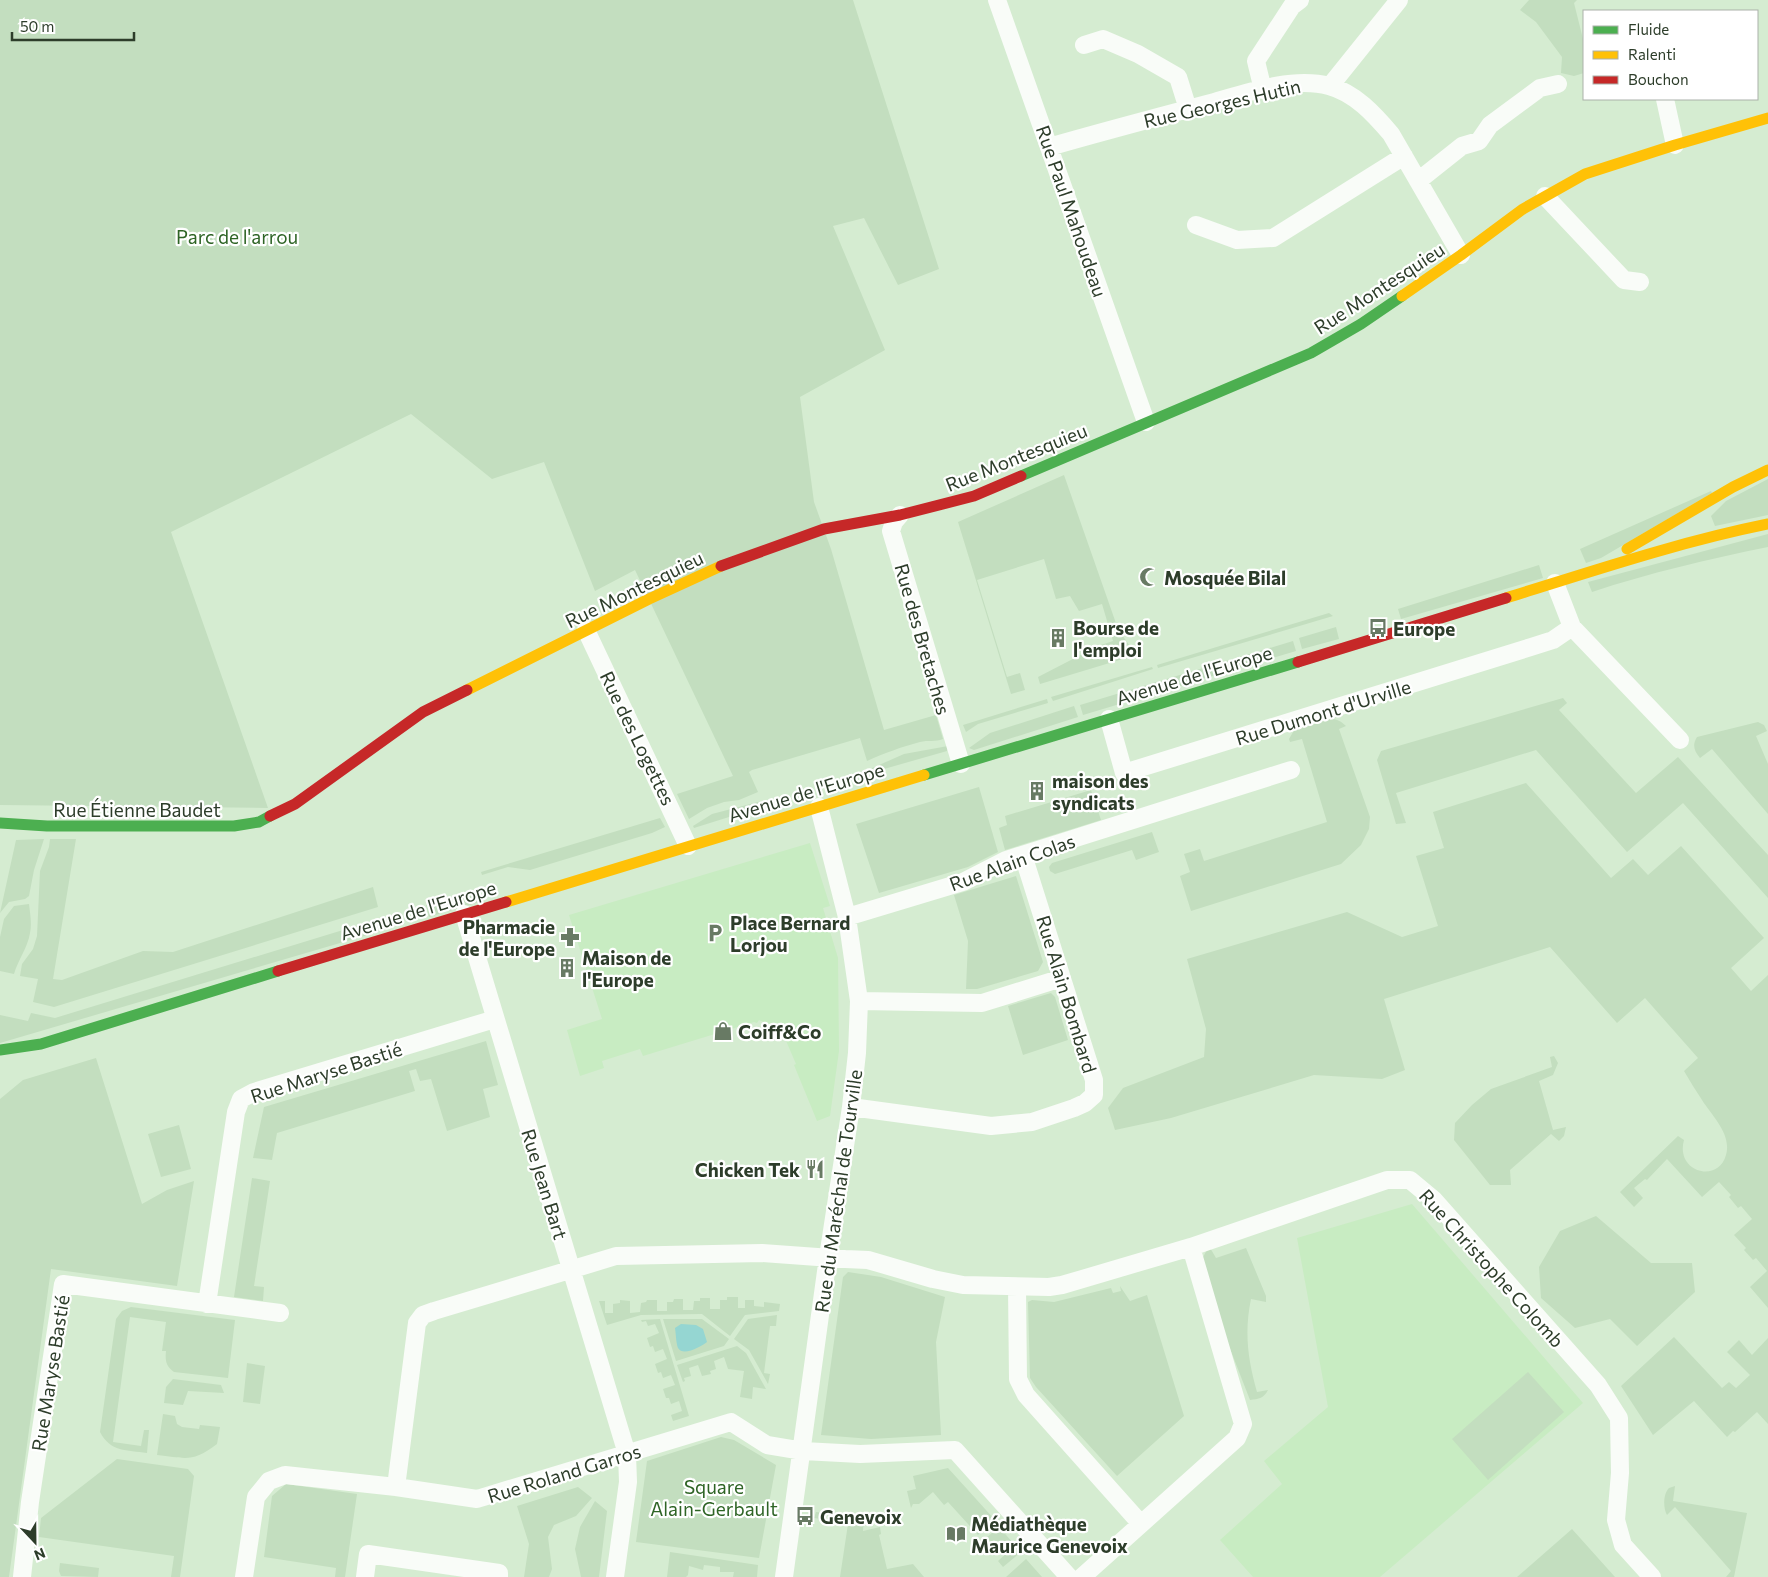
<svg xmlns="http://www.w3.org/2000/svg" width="1768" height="1577" font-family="Commissioner,sans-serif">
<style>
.built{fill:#c8ecc2}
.green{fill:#c3debf}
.water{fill:#95d6d2}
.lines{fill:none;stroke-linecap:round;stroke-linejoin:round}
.street{stroke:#f9fcf8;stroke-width:18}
.fast{stroke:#4caf50;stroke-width:11}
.slow{stroke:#ffc107;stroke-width:11}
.jam{stroke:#c62828;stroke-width:11}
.labels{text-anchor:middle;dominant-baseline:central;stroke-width:4.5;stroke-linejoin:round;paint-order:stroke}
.street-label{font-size:19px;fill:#2d3d2a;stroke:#fff}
.park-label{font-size:19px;fill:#2e6425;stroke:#fff}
.poi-label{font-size:19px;font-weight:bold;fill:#2d3d2a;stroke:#fff;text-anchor:start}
</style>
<rect width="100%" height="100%" fill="#d5ecd1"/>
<!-- built -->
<path class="built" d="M810 843 830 906 823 908 838 958 839 1051 830 1116 817 1121 794 1065 796 1064 784 1036 781 1034 783 1031 759 1020 757 1023 754 1022 643 1056 640 1049 602 1061 604 1068 580 1076 567 1030 602 1019 569 915Z
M1412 1204 1583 1403 1380 1577H1253L1220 1540 1282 1484 1264 1461 1328 1407 1297 1238Z"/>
<!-- green -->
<path class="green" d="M0 0H853L939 269 898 285 864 218 833 226 885 350 800 397 814 502 831 549 884 730 936 715 943 739C935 742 928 740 920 742 901 747 885 753 867 761L860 738 752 770 749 772 758 792 739 800 724 802 707 808 689 819 677 794 733 776 635 570 595 591 544 462 492 479 411 414 171 532 268 808 0 805Z
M1529 0H1577L1574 3 1584 43V73L1574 76 1561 73 1562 57 1536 22 1520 10Z
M1064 475 1118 629 1136 655 1040 684 1038 677 1098 646 1113 641 1102 604 1079 611 1070 596 1056 599 1044 559 977 580 1007 677 1020 673 1025 690 1011 694 958 522Z
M1768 479V515L1715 526 1711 516 1726 501Z
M1711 491 1712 493 1601 558 1586 563 1580 549Z
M1768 534V547C1709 559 1649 573 1592 592L1588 582Z
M1539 565 1543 578 1401 619 1398 609Z
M1329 613 1333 616 1158 668 1157 665Z
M1336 627 1339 639 1302 649 1299 638Z
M1293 641 1296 651 1083 715 1080 705Z
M1152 667 1153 669 1053 701 1051 697Z
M1563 698 1567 703 1559 710 1636 793 1678 757 1768 855V898L1683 803 1627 852 1536 750 1396 793 1406 823 1396 824 1377 760 1381 751Z
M1047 699 1048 703 978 724 966 732 963 725Z
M1074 706 1078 717 974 750 969 748 990 733Z
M1324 718C1333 718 1339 719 1346 726L1339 729 1370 817 1369 829 1361 845 1341 864 1191 911 1180 876 1190 872 1184 854 1200 849 1204 861 1327 822 1302 739 1290 742 1289 739 1296 727Z
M1758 722 1764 725 1767 731 1756 736 1768 764V814L1712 749 1700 758C1694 751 1692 745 1697 737Z
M948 746 947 751 870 773V769L904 754Z
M1526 783 1611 878 1633 859 1648 875 1681 846 1764 938 1731 968 1751 991 1768 975V1308L1750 1287 1767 1271 1756 1258 1753 1260 1744 1250 1746 1248 1734 1235 1752 1219 1741 1206 1738 1208 1729 1197 1731 1195 1719 1182 1702 1197 1667 1159 1647 1180 1645 1179 1634 1188 1643 1198 1634 1207 1620 1192 1678 1136 1684 1140C1675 1172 1718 1184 1726 1155 1732 1134 1712 1116 1702 1100 1696 1091 1690 1081 1684 1071L1698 1058 1645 998 1617 1023 1550 947 1384 999 1405 1070 1382 1079 1314 1075 1171 1118 1115 1130 1108 1108 1123 1088 1204 1057 1206 1029 1187 959 1347 912 1402 937 1438 926 1416 856 1444 848 1433 812Z
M979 787 998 852 968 867 879 893 856 824Z
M1091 790 1101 820 1005 850 999 828 1007 825 1005 816Z
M762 801 764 806 694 828 693 826 712 814Z
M660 818 665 827 652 833 530 870 508 867 482 875 481 872Z
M1152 832 1159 852 1136 860 1132 850 1055 874 1050 871 1049 867 1052 863Z
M44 839 34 870 29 896 25 899 9 902 0 913 16 840Z
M50 839H76L53 979 62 980 143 951 173 952 373 887 378 907 54 1007 33 1002 38 979 20 976 22 964 33 949 37 936 40 871 49 847Z
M1016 876 1043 962 1038 971 977 989H966L968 941 954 895Z
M479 889 483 901 429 917 426 905Z
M29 904C30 913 32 924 30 933 28 947 18 960 14 974L0 971V937L4 919 14 906Z
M392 915 391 924 381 931 0 1043V1015L28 1021 31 1013 55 1018Z
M1051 993 1055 997 1068 1040 1023 1055 1008 1006Z
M486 1041 498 1085 483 1089 490 1117 447 1131 431 1079 420 1081 416 1069 409 1071 415 1091 277 1133 272 1160 253 1158 264 1107Z
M1554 1056 1558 1063 1553 1075 1539 1081 1553 1130 1566 1127 1564 1136 1559 1141 1551 1134 1510 1170 1511 1185H1490L1454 1140 1455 1123 1472 1105 1491 1089 1552 1067 1550 1057Z
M96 1058 142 1204 167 1190 194 1181 177 1286 51 1269 9 1577H0V1099L23 1080Z
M179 1125 191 1169 161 1177 148 1134Z
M252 1178 270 1181 254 1286 264 1287 263 1301 234 1297Z
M1596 1216 1651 1263H1692L1695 1292 1637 1346 1610 1319 1575 1328 1541 1298 1539 1267 1560 1231Z
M1209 1246 1216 1258 1246 1248 1266 1296V1302L1251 1299C1244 1333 1248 1360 1257 1392L1268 1390C1264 1398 1259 1399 1250 1400L1213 1305 1201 1261Z
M848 1272 881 1277 945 1297 936 1342 941 1435 871 1439 821 1435 843 1277Z
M1120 1286 1130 1301 1147 1295 1184 1416 1117 1476 1036 1387 1030 1378 1028 1302 1032 1300 1054 1302 1111 1288 1113 1293 1121 1291Z
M727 1297H738V1308H745V1300H754V1306L764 1307V1302L780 1304 779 1311 745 1315 730 1336 702 1314 641 1315 607 1325 599 1301H605V1313H613V1304L620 1303V1300L630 1301V1313L640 1312 641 1303 646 1302 647 1300H657V1311H667V1302H673L674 1299H683V1310H693L694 1301H700V1298H710V1309H720V1300H727Z
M131 1307 235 1320 228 1378 174 1372C166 1366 165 1361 166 1351H162L166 1322 130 1317 113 1442 141 1446 144 1430H149L147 1453C127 1450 110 1452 100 1432L116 1319 122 1311Z
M777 1315 776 1326H770L764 1373 770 1374 768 1384 749 1350 734 1339 748 1319Z
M660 1319 689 1416 673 1421 671 1415 682 1411 679 1401 671 1404 669 1398H666L663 1389 675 1385 671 1375 663 1378 661 1372 658 1373 655 1364 667 1359 663 1349 655 1352 653 1346 650 1347 647 1338 659 1333 655 1324 648 1326 646 1321 642 1322 641 1320Z
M663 1319H702L729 1339 724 1346 676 1361Z
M1674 1337 1722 1388 1729 1382 1736 1388 1750 1375 1727 1352 1739 1340 1752 1355 1768 1338V1424L1757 1412 1735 1432 1733 1431 1727 1437 1694 1401 1653 1435 1621 1386Z
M737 1346 746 1353 766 1389 753 1387 752 1399 740 1397 744 1371 728 1369 724 1357 714 1361 716 1369 710 1371 711 1374 702 1376 698 1365 689 1368 691 1376 684 1378 685 1381 683 1382 677 1365Z
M247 1363 265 1366 260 1404 243 1402Z
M1528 1372 1564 1412 1488 1480 1452 1439Z
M173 1379 221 1385 224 1393 188 1391 183 1405 164 1403 166 1387Z
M163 1414 175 1416 177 1424 182 1427 199 1429 200 1425 220 1427 217 1444C192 1463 186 1458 157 1455Z
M721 1437 734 1440 776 1465 759 1558 636 1542 647 1461Z
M117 1459 188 1469 194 1476 180 1577H171L174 1556 39 1537 41 1518Z
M948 1468 995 1520 978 1535 948 1502 944 1505 933 1492 919 1504H913L911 1508 907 1491 916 1489 913 1476Z
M286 1484 357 1494 345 1577H335L336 1568 264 1557 272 1496Z
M1675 1486 1673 1501 1747 1513 1734 1577H1726L1731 1571 1675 1507 1667 1515C1663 1508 1663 1494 1669 1488Z
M578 1487 592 1498 576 1516 554 1525 548 1537 552 1569 549 1577H524L529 1544 517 1506Z
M595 1501 607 1511 599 1577H581L575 1549 580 1527Z
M816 1512 864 1517 863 1531 880 1527 881 1534 879 1535 887 1569 913 1564 924 1577H840L848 1524 830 1520V1515L822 1514 821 1519 814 1518Z
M999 1527 1021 1552 1003 1567 998 1561 1010 1550 989 1543 986 1538Z
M1572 1529 1615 1577H1517Z
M670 1552 758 1565 757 1577H733L734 1572H720V1567L704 1565 703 1570 689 1566 688 1575 686 1577H667Z
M1026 1559 1042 1577H1006Z
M60 1563 99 1568 98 1577 61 1576 59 1571Z"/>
<!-- water -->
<path class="water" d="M681 1324 696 1325 703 1329 707 1342C702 1346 683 1357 678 1348 676 1343 676 1334 675 1328Z"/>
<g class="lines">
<!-- street -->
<path class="street" d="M997 0 1146 422
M1084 45 1103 39 1138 54 1178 77 1188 109
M1330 86 1399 0
M1263 90 1256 61 1292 6 1300 0
M1665 99 1675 145
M1049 147C1101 132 1154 118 1207 104 1243 94 1291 76 1329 86 1355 93 1374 114 1391 134L1461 255
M1418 181 1462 146 1479 141 1490 125 1540 88 1558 84
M1545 196 1624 280 1640 282
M1196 225 1237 240 1273 238 1404 156
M900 515 894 522 891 531 961 764
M1555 583 1572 627 1680 740
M586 630 688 846
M1109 719 1124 773 1531 647 1553 640 1572 627
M464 914 627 1454 628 1482 615 1577
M847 917 963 882 1006 860 1291 770
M859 1001 982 1003 1062 978
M851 1107 991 1126 1032 1122 1074 1108 1085 1103 1094 1095V1080L1023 855
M1017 1287 1018 1379 1026 1395 1141 1524
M207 1304 236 1112 241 1099 254 1092 495 1019
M396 1487 417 1323 423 1315 434 1311 616 1256 762 1253 845 1259 868 1260 933 1279 963 1285 1049 1287 1062 1285 1191 1247
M22 1577 30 1502 63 1284 280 1313
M244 1577 256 1497 269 1481 285 1475 396 1487 477 1499 731 1422 767 1445 803 1451 860 1454 955 1450 1069 1577
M365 1577 368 1554 499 1573V1577
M784 1577 828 1257 851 1107 857 1053 859 1001 847 917 819 807
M1082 1577 1237 1438 1243 1424 1191 1247 1387 1180H1410L1434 1200 1598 1385 1619 1418 1620 1473 1616 1520 1623 1545 1652 1577"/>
<!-- fast -->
<path class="fast" d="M1021 476 1311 353 1361 324 1402 296
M924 775 1298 662
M0 823 47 826H234L259 822 270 816
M0 1050 41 1044 278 971"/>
<!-- slow -->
<path class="slow" d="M1402 296 1461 255 1523 209 1585 174 1675 145 1768 118
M1627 549 1733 487 1768 470
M1506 598C1593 571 1679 542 1768 524
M467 690 649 599 721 566
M506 902 924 775"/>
<!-- jam -->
<path class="jam" d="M721 566 824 529 900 515 974 496 1021 476
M1298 662 1506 598
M270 816 295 804 423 712 467 690
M278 971 506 902"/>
</g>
<!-- icons -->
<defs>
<g id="mosque-bare" transform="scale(1.5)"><path d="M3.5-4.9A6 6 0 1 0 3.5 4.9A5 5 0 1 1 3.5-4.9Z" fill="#687a64" stroke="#fff" stroke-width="2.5" paint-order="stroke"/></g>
<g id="bus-bare" transform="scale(1.5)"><path d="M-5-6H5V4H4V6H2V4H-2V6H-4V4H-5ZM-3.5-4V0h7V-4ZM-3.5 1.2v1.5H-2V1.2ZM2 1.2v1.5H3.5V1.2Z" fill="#687a64" stroke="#fff" stroke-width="2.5" paint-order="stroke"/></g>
<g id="building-bare" transform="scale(1.5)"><path d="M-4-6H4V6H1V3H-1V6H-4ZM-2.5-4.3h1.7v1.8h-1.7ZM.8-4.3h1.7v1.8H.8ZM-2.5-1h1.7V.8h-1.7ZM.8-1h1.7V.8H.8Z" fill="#687a64" stroke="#fff" stroke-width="2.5" paint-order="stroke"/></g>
<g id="parking-bare" transform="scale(1.5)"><path d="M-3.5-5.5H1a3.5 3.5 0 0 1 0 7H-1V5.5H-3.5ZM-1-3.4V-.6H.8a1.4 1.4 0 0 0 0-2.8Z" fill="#687a64" stroke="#fff" stroke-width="2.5" paint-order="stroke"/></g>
<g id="pharmacy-bare" transform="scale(1.5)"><path d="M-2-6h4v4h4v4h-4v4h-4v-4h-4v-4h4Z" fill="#687a64" stroke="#fff" stroke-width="2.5" paint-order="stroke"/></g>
<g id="shop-bare" transform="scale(1.5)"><path d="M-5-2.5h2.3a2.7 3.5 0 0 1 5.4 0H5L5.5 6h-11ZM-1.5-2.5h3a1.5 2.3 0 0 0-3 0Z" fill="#687a64" stroke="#fff" stroke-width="2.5" paint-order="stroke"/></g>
<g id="restaurant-bare" transform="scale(1.5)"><path d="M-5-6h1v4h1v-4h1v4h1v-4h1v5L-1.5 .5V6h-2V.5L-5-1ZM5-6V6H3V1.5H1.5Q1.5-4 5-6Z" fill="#687a64" stroke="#fff" stroke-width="2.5" paint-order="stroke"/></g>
<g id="library-bare" transform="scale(1.5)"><path d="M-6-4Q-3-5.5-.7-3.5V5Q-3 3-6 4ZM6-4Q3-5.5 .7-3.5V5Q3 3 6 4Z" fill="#687a64" stroke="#fff" stroke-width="2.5" paint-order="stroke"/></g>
</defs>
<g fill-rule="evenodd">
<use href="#mosque-bare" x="1149" y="577"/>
<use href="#bus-bare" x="1378" y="628"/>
<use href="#building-bare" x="1058" y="638"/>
<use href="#building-bare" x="1037" y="791"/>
<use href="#parking-bare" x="715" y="933"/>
<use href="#pharmacy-bare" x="570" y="937"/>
<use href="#building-bare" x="567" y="968"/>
<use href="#shop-bare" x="723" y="1031"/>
<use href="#restaurant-bare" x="815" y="1169"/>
<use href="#bus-bare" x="805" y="1516"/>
<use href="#library-bare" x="956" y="1534"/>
</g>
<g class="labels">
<!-- street labels -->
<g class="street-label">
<text transform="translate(1222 103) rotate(-13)">Rue Georges Hutin</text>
<text transform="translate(1072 211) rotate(71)">Rue Paul Mahoudeau</text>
<text transform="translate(1379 288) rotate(-33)">Rue Montesquieu</text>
<text transform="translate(1016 457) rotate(-22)">Rue Montesquieu</text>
<text transform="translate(634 589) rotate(-26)">Rue Montesquieu</text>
<text transform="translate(923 639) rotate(74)">Rue des Bretaches</text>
<text transform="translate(1194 675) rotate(-17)">Avenue de l'Europe</text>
<text transform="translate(1323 712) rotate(-17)">Rue Dumont d'Urville</text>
<text transform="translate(638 738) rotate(64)">Rue des Logettes</text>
<text transform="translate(806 792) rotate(-17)">Avenue de l'Europe</text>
<text x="137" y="809">Rue Étienne Baudet</text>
<text transform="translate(1012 862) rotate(-20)">Rue Alain Colas</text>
<text transform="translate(418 910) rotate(-17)">Avenue de l'Europe</text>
<text transform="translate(1067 994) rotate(73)">Rue Alain Bombard</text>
<text transform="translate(326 1072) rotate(-18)">Rue Maryse Bastié</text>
<text transform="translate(545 1184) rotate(73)">Rue Jean Bart</text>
<text transform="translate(838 1191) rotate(-82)">Rue du Maréchal de Tourville</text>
<text transform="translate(1492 1268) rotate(48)">Rue Christophe Colomb</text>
<text transform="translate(50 1373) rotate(-81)">Rue Maryse Bastié</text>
<text transform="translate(564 1473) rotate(-17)">Rue Roland Garros</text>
</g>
<!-- park labels -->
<g class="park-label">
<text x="237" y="236">Parc de l'arrou</text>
<text x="714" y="1486">Square<tspan x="714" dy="22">Alain-Gerbault</tspan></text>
</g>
<!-- poi labels -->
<g class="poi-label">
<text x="1164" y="577">Mosquée Bilal</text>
<text x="1073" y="627">Bourse de<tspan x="1073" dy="22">l'emploi</tspan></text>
<text x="1393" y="628">Europe</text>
<text x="1052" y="780">maison des<tspan x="1052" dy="22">syndicats</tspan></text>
<text x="730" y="922">Place Bernard<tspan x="730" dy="22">Lorjou</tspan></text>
<text x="555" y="926" text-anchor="end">Pharmacie<tspan x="555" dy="22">de l'Europe</tspan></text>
<text x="582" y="957">Maison de<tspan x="582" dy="22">l'Europe</tspan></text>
<text x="738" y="1031">Coiff&amp;Co</text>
<text x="800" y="1169" text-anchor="end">Chicken Tek</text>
<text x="820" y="1516">Genevoix</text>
<text x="971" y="1523">Médiathèque<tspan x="971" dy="22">Maurice Genevoix</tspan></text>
</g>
</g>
<!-- legend -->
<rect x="1583" y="10" width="175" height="90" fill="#ffffff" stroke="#abb1aa"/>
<rect x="1593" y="26" width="25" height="8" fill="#4caf50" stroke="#abb1aa"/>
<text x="1628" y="35" font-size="15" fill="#2d3d2a">Fluide</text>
<rect x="1593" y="51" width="25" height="8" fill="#ffc107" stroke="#abb1aa"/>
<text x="1628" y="60" font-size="15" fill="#2d3d2a">Ralenti</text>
<rect x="1593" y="76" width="25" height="8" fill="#c62828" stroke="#abb1aa"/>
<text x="1628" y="85" font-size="15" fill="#2d3d2a">Bouchon</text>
<!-- north arrow -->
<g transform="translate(35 1542) rotate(158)" stroke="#ffffff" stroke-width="4" paint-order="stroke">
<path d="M0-4L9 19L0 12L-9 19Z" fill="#2d3d2a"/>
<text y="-8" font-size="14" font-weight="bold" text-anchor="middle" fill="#2d3d2a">N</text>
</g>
<!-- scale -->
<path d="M12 32v8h122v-8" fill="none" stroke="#2d3d2a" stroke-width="2.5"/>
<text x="20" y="32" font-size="15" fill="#2d3d2a" stroke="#ffffff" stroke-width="4" paint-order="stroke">50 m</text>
</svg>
